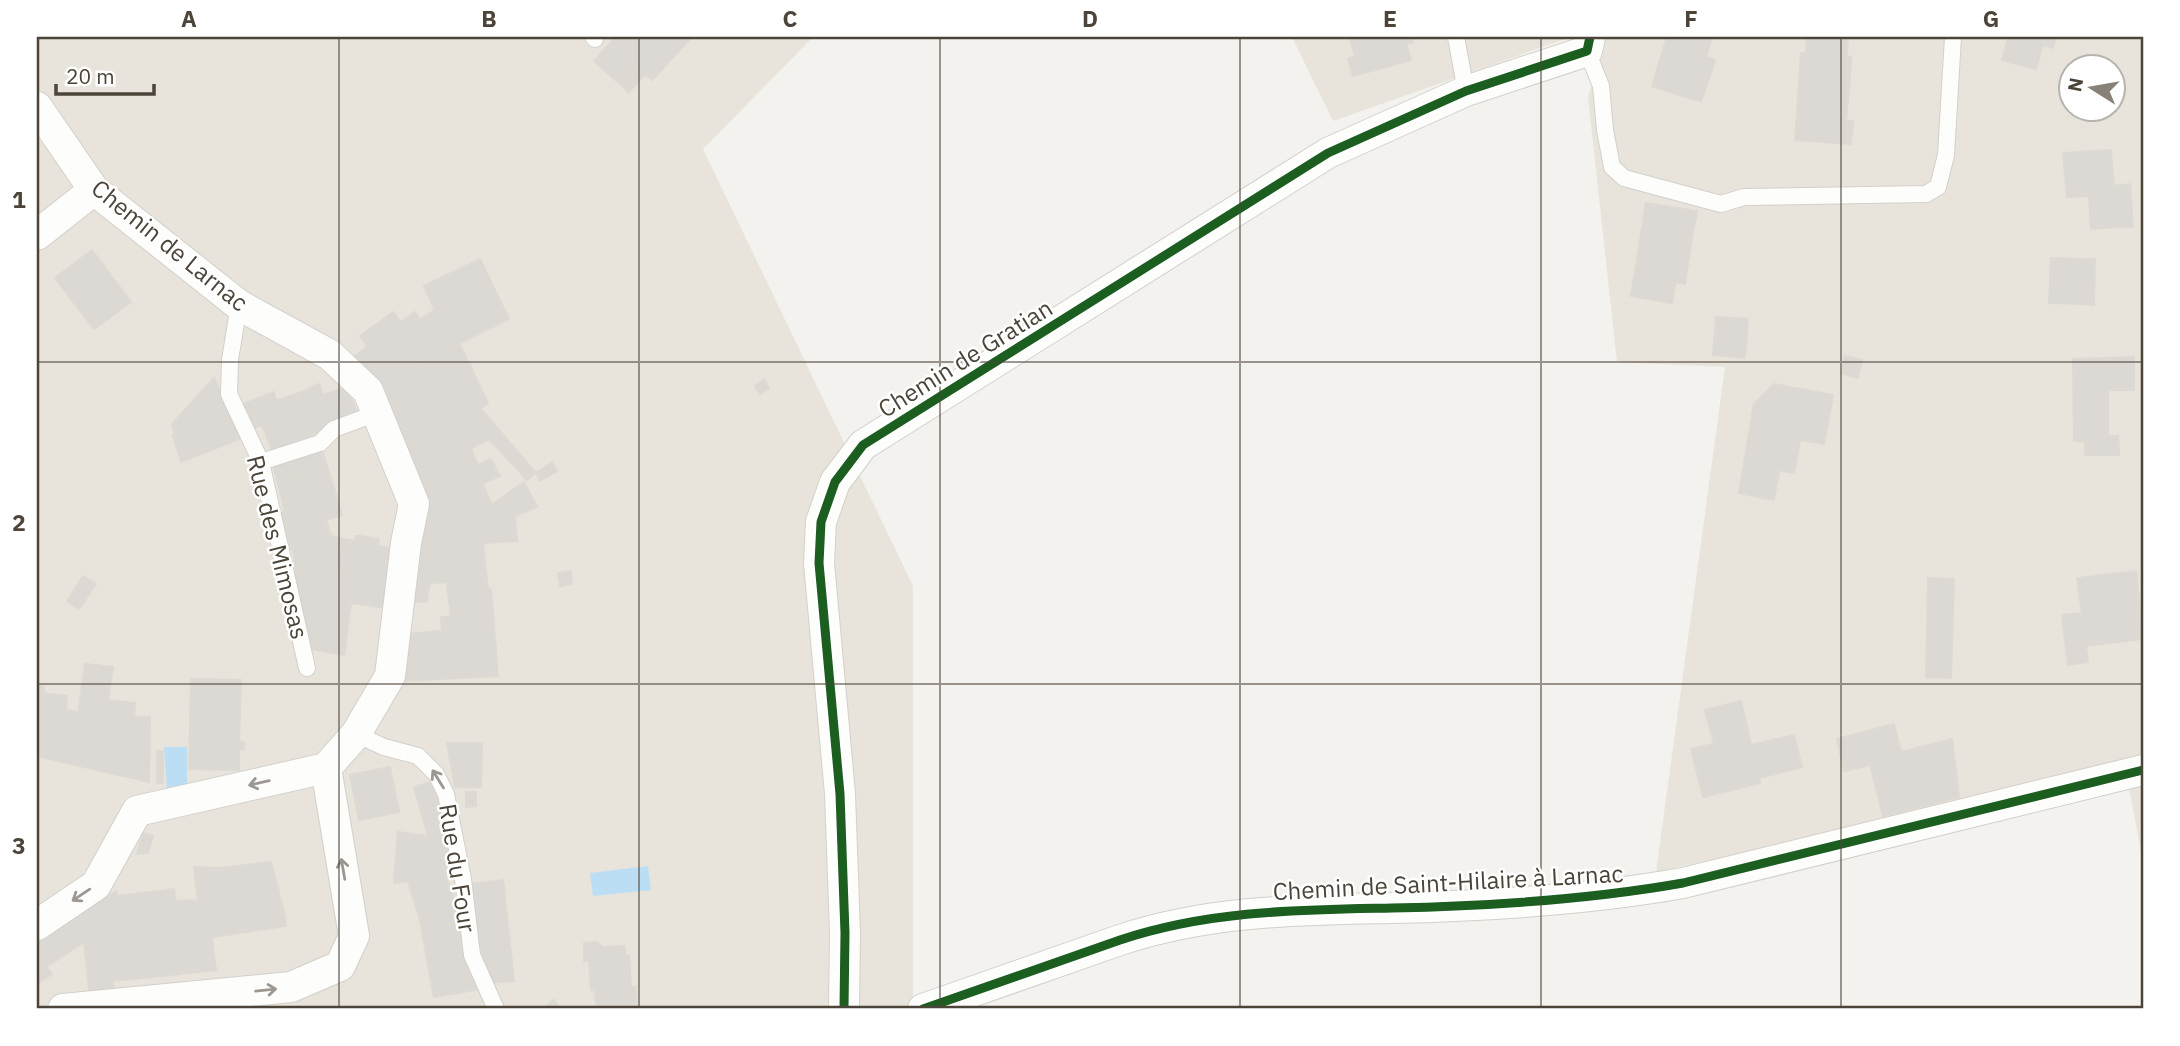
<svg xmlns="http://www.w3.org/2000/svg" width="2180" height="1046" font-family="'IBM Plex Sans',sans-serif">
<style>
.residential{fill:#e8e4db;fill-rule:evenodd}
.water{fill:#bcdef4}
.building{fill:#dcd9d4;stroke:#ddd9d3;stroke-width:2}
.lines{fill:none;stroke-linecap:round;stroke-linejoin:round}
.lane-casing{stroke:#d2d0cb;stroke-width:18}
.street-casing{stroke:#d2d0cb;stroke-width:32}
.lane{stroke:#fdfdfc;stroke-width:16}
.street{stroke:#fdfdfc;stroke-width:30}
.cycleway-casing{stroke:#fff;stroke-width:13}
.cycleway{stroke:#1b5e20;stroke-width:9}
.oneway{stroke:#9c9790}
.grid{fill:none;stroke:#4c4438;stroke-width:2;stroke-opacity:0.55}
.labels{text-anchor:middle;dominant-baseline:central;stroke-width:5;stroke-linejoin:round;paint-order:stroke}
.street-label{font-size:24px;fill:#4c4438;stroke:#fff}
.neatline{fill:none;stroke:#4c4438;stroke-width:2.5}
.grid-label{font-size:23px;text-anchor:middle;font-weight:bold;fill:#4c4438}
</style>
<rect width="100%" height="100%" fill="#f4f2ee"/>
<!-- residential -->
<path class="residential" d="M37 37H813L703 149 913 586V1009H37Z
M1292 37H1571L1333 121Z
M1605 37H2143V863L2125 766 1656 872 1725 367 1617 362 1588 97ZM2072 66H2114V108H2072Z"/>
<!-- water -->
<path class="water" d="M164 747H187V789H167Z
M648 866 651 890 593 896 590 873Z"/>
<!-- building -->
<path class="building" d="M616 37H688L690 39 652 80 636 66 620 84 594 61 606 48 612 53 620 43 614 38Z
M1349 37H1396L1398 46 1406 44 1411 60 1353 76 1348 59 1355 56Z
M1396 37H1412L1413 42 1398 46Z
M1667 37H1712L1706 57 1715 60 1709 79 1699 76 1692 99 1652 86Z
M1807 37H1848L1847 56 1806 53Z
M2008 37H2045L2036 69 2002 60Z
M2045 37H2056L2053 48 2043 45Z
M614 38 620 43 612 53 606 48Z
M1801 53 1851 57 1850 78 1842 77 1839 120 1853 121 1851 144 1795 140Z
M636 66 645 74 629 92 620 84Z
M1699 76 1709 79 1701 101 1692 99Z
M1842 77 1850 78 1846 120H1839Z
M2111 150 2117 227 2091 229 2089 196 2067 197 2063 153Z
M2130 184 2133 227H2117L2113 186Z
M1646 203 1697 211 1692 238 1683 236 1672 303 1631 296Z
M1683 236 1692 238 1685 284 1675 282Z
M92 250 131 302 94 329 55 278Z
M2051 258 2085 259 2083 304 2049 303Z
M480 259 509 319 440 353 420 319 435 310 424 286Z
M2085 259H2095L2094 305 2083 304Z
M393 312 401 322 367 346 360 336Z
M415 312 432 337 440 353 419 364 428 377 470 418 452 433 410 460 348 361Z
M1716 317 1732 318 1731 334 1747 335 1745 358 1713 355Z
M1732 318 1748 319 1747 335 1731 334Z
M459 343 488 403 470 418 428 377 419 364Z
M1845 356 1862 360 1858 378 1841 373Z
M2134 357V390H2108V436H2118L2119 455H2085V441H2074L2073 359Z
M214 378 242 438 181 462 173 435 175 434 172 424Z
M764 379 769 388 760 394 755 386Z
M319 384 323 395 344 388 353 402 358 417 311 435 296 394Z
M1774 384 1833 395 1827 428 1788 421 1774 500 1739 493 1754 404Z
M274 392 276 401 296 394 311 435 272 450 262 425 251 429 241 405Z
M481 409 536 473 527 480 470 418Z
M470 418 490 439 471 448 461 426Z
M1788 421 1827 428 1824 444 1800 440 1794 473 1779 470Z
M461 426 478 465 425 486 410 460Z
M321 447 327 466 278 483 272 462Z
M491 459 500 476 486 482 478 465Z
M552 462 557 471 540 481 536 473Z
M478 465 486 482 448 498 424 502 425 486Z
M327 466 336 495 306 506 296 476Z
M296 476 306 506 285 513 278 483Z
M524 482 537 507 515 516 517 541 483 543 488 590 448 593 444 569 443 545H448L449 515 479 509 493 504Z
M483 484 491 504 479 509 449 515 448 545 416 544 424 502 448 498Z
M336 495 342 515 326 520 333 541 293 545V549H289L282 512 285 511V513Z
M332 536 348 540V546L343 551 333 541Z
M356 536H362L363 560H358L357 567 342 566 343 551 348 546V540L355 541Z
M362 536 379 539 378 546 395 548 393 563 363 560Z
M333 541 343 551 342 566 357 567 356 573 295 576 293 545Z
M416 544 443 545 444 572 413 574Z
M358 560 393 563 387 608 351 603 344 655 310 649 297 594 295 576 356 573Z
M571 571 572 584 560 586 558 573Z
M2136 571 2143 639 2086 646 2088 662 2068 665 2062 615 2082 613 2077 578Z
M445 572 447 582 430 583 427 601 410 603 413 574Z
M83 576 96 584 79 609 67 601Z
M1928 578 1954 579 1951 678 1926 677Z
M491 589 498 676 401 681 405 634 468 629 466 615 451 616 448 593Z
M466 615 468 629 442 631 441 617Z
M85 664 113 667 108 700 135 703 134 717H150L149 782 71 764Z
M191 679 241 680 239 741 244 742V749H239V770L189 769Z
M37 685 44 687V693L67 696 66 710 79 712 71 764 37 756Z
M1741 701 1751 745 1794 735 1802 767 1759 778 1757 771 1721 780 1724 792 1703 797 1691 749 1714 744 1705 710Z
M1894 724 1901 752 1952 739 1959 797 1883 816 1870 765 1844 771 1837 739Z
M447 743H482L481 787H455Z
M157 751H163V783H157Z
M390 767 399 812 359 820 350 775Z
M1757 771 1760 783 1724 792 1721 780Z
M431 782 444 821 455 869 445 875 394 883 398 832 428 836 414 787Z
M466 792H476V806L466 807Z
M143 833 153 836 148 853 137 854Z
M271 862 284 912 243 921 210 924 216 970 181 974 174 901 198 900 194 867 220 868Z
M445 875 454 898 465 963 475 979 432 987 420 920 408 881Z
M503 880 514 981 489 983 477 951 470 884Z
M174 889 176 901H174L181 974 113 981 104 899 116 891 118 896Z
M104 899 114 994 90 996 81 914Z
M284 912 286 926 212 937 210 924 243 921Z
M81 914 84 942 37 973V943Z
M597 942 602 947 625 946V956H629L631 987H636L637 1009H596L595 990H591L589 960 584 961V943Z
M46 966 52 974 37 984V973Z
M475 979 480 989 434 997 432 987Z
M553 1000 562 1009H544Z"/>
<g class="lines">
<!-- lane casing -->
<g class="lane-casing">
<path id="lane" d="M593 37 595 39
M1456 37 1466 91
M1587 51 1601 86 1605 130 1612 167 1624 178 1721 204 1744 197 1926 194 1938 187 1946 155 1953 37
M239 305 230 360 229 394 261 462 307 668
M261 462 320 443 334 429 377 413
M356 734 384 747 418 756 436 774 446 794 463 879 472 955 496 1009"/>
</g>
<!-- street casing -->
<g class="street-casing">
<path id="street" d="M37 107 94 190 239 305 330 355 368 391 414 504 406 543 390 676 356 734 326 768
M37 235 94 190
M37 925 96 885 137 811 326 768
M63 1009 291 987 340 966 354 936 326 768
M844 1009 845 933 840 794 819 563 821 522 835 482 863 445 1328 153 1466 91 1587 51 1590 37
M923 1009 1120 940C1210 910 1299 910 1392 908 1490 906 1587 900 1683 883L2143 770"/>
</g>
<!-- lane -->
<use href="#lane" class="lane"/>
<!-- street -->
<use href="#street" class="street"/>
<!-- cycleway casing -->
<g class="cycleway-casing">
<path id="cycleway" d="M844 1009 845 933 840 794 819 563 821 522 835 482 863 445 1328 153 1466 91 1587 51 1590 37
M923 1009 1120 940C1210 910 1299 910 1392 908 1490 906 1587 900 1683 883L2143 770"/>
</g>
<!-- cycleway -->
<use href="#cycleway" class="cycleway"/>
</g>
<!-- one-way arrows -->
<defs><path id="oneway-shaft" d="M-6 0H5M1.5-3L5.5 0L1.5 3" fill="none" stroke-width="1.6" stroke-linecap="round" stroke-linejoin="round" transform="scale(1.75)"/></defs>
<g class="oneway">
<use href="#oneway-shaft" transform="translate(438 779) rotate(-122)"/>
<use href="#oneway-shaft" transform="translate(259 783) rotate(167)"/>
<use href="#oneway-shaft" transform="translate(343 869) rotate(-100)"/>
<use href="#oneway-shaft" transform="translate(81 895) rotate(146)"/>
<use href="#oneway-shaft" transform="translate(266 990) rotate(-6)"/>
</g>
<!-- grid -->
<path class="grid" d="M339 37V1009M639 37V1009M940 37V1009M1240 37V1009M1541 37V1009M1841 37V1009M37 362H2143M37 684H2143"/>
<g class="labels">
<!-- street labels -->
<g class="street-label">
<text transform="translate(170 245) rotate(39)">Chemin de Larnac</text>
<text transform="translate(965 358) rotate(-32)">Chemin de Gratian</text>
<text transform="translate(278 547) rotate(76)">Rue des Mimosas</text>
<text transform="translate(458 868) rotate(81)">Rue du Four</text>
<text transform="translate(1448 882) rotate(-3)">Chemin de Saint-Hilaire à Larnac</text>
</g>
</g>
<!-- border -->
<rect width="2180" height="1046" fill="none" stroke="#ffffff" stroke-width="77"/>
<!-- north arrow -->
<g transform="translate(2092 88) rotate(281)"><circle r="33" fill="#ffffff" stroke="#b7b4af" stroke-width="2"/>
<path d="M0-5L12 26L0 18L-12 26Z" fill="#878178"/>
<text y="-10" font-size="19" font-weight="bold" text-anchor="middle" fill="#4c4438">N</text>
</g>
<!-- scale -->
<path d="M56 84v10h98v-10" fill="none" stroke="#4c4438" stroke-width="3.5"/>
<text x="66" y="84" font-size="21" fill="#4c4438" stroke="#ffffff" stroke-width="5" paint-order="stroke">20 m</text>
<rect x="38" y="38" width="2104" height="969" class="neatline"/>
<g class="grid-label">
<text x="189" y="27">A</text>
<text x="489" y="27">B</text>
<text x="790" y="27">C</text>
<text x="1090" y="27">D</text>
<text x="1390" y="27">E</text>
<text x="1691" y="27">F</text>
<text x="1991" y="27">G</text>
<text x="19" y="208">1</text>
<text x="19" y="531">2</text>
<text x="19" y="854">3</text>
</g>
</svg>
